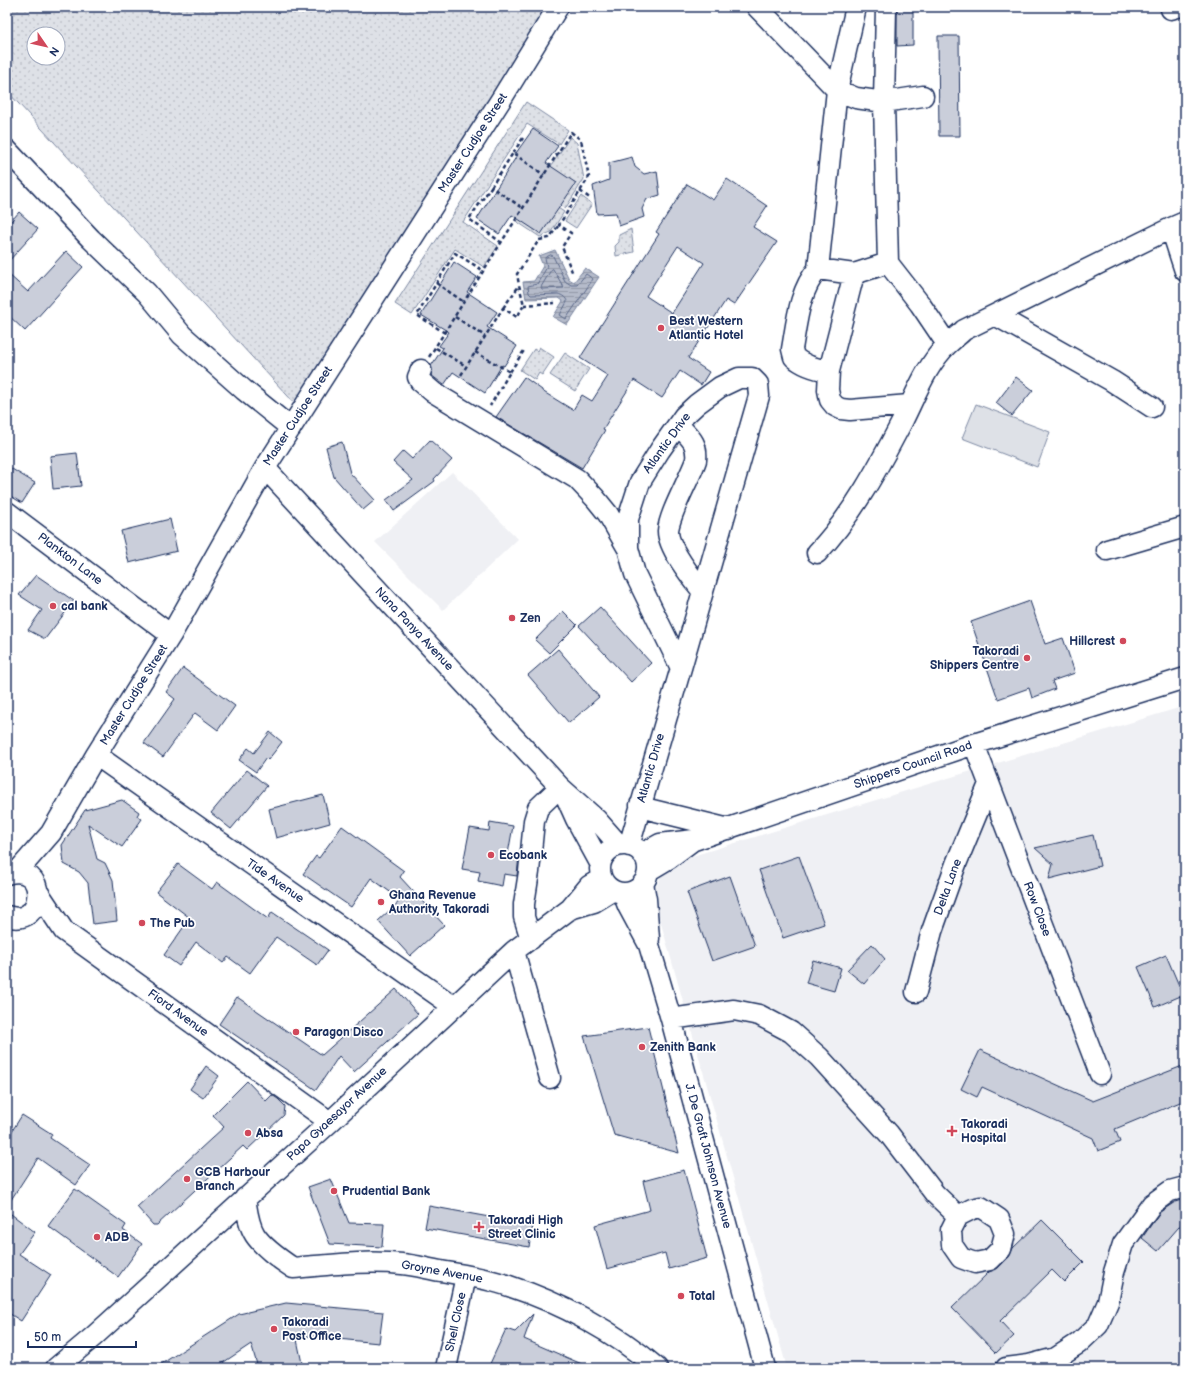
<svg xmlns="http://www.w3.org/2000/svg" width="1192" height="1375" font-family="'Balsamiq Sans',sans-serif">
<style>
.built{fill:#eff0f4}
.grass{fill:url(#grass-dots);stroke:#7c88a2;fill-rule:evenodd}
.garden{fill:#dee1e7;stroke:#7c88a2}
.water{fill:url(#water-rules);stroke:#77839f}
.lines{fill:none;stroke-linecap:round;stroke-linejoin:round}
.shore{stroke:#596789;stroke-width:1}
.building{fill:#caceda;stroke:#1b2f5e;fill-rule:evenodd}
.minor-casing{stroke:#1b2f5e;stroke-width:23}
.path{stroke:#1b2f5e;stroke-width:2.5;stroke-dasharray:4 3;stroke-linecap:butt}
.minor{stroke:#fff;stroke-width:20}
.poi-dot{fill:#d1495b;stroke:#fff;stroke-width:1.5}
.labels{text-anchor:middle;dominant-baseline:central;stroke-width:3.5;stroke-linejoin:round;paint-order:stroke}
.street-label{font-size:12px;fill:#1b2f5e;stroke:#fff}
.poi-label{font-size:12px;font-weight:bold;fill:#1b2f5e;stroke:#fff;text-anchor:start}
</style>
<defs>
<pattern id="grass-dots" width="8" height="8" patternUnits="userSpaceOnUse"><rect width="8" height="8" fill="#dee1e7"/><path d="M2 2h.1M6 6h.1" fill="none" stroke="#bec1c9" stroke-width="1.8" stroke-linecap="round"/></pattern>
<pattern id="water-rules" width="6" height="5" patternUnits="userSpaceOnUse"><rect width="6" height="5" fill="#b5bbca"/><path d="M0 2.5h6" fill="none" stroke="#9298a7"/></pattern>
</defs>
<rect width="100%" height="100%" fill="#fff"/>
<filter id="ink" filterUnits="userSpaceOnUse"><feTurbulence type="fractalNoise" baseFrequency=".025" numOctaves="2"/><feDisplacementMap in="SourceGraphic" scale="8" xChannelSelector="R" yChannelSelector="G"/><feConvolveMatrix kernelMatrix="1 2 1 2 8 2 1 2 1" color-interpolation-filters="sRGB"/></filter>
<g filter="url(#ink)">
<!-- built -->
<path class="built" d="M452 472 518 539 443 610 375 542Z
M1185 706V1368H787L653 895 666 864Z"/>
<!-- grass -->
<path class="grass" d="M7 7H546L298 407 7 91ZM34 34H58V58H34Z
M526 102 568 130 559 144 527 124 463 222 498 246 484 267 455 249 412 315 395 304Z
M570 137 577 143 584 179 565 209 536 189Z
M535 193 564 212 551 232 540 237 516 221Z
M581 196 592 204 576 228 565 221Z
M631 229 634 252 616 256 615 246 619 242V235Z
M539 347 554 357 542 375 539 373 535 380 520 370 534 349 537 351Z
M565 353 589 369 575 391 550 375Z"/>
<!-- garden -->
<path class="garden" d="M976 404 1050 432 1037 467 962 438Z"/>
<!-- water -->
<path class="water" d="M555 250 569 279 574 282 585 268 599 277 567 325 553 317 563 301 559 298 526 299 523 282 534 281 543 266 539 256Z"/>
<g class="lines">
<!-- shore -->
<path class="shore" d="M551 255 553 256 565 281 571 285H577L586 274 593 279 566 319 560 315 567 302C567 298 562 295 558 294L531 295 529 293 528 286 537 284 547 267 545 258Z
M553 269 564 288 542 289 541 287 551 270Z"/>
</g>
<!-- building -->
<path class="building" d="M897 7H913V45L897 46Z
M938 36H959L960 136H939Z
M533 129 558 146 546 163 576 183 541 234 512 215 499 234 477 219 518 154 516 153Z
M632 157 635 167 644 174 657 171 660 195 647 199 642 209 644 217 619 226 616 213 597 214 593 186 609 180V163Z
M727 179 767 206 753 227 777 242 734 305 726 300 688 358 709 372 701 385 680 371 662 398 634 380 603 429 605 430 582 468 496 417 524 377 542 390V391L573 410 582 395 592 401 608 376 580 358 659 234 656 232 687 184 713 200ZM678 246 704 263 672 313 646 296Z
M19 212 38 229 7 263V226Z
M66 251 83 267 25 331 7 314V273L28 292Z
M454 262 477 277 467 292 497 312 487 327 517 346 504 366 502 365 485 393 453 372 444 385 431 375 432 369 431 366 443 348 439 346 449 332 421 315Z
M1016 377 1033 390 1012 416 996 403Z
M430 440 452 460 434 479 435 481 394 511 386 500 413 480 393 462 403 451 412 459Z
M342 442 350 473 375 500 363 510 334 477 326 447Z
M77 453 81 486 53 489 50 456Z
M7 466 35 483 22 503 7 494Z
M170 519 177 551 129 563 121 531Z
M36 575 74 601 45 639 28 630 42 610 19 595Z
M1030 601 1045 644 1063 638 1075 673 1052 681 1055 689 1032 698 1029 688 998 699 971 622Z
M600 607 651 663 631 682 579 626Z
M563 611 577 625 549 653 535 640Z
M558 649 599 697 569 723 528 675Z
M183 668 235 706 218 730 195 713 163 757 144 743 175 699 166 692Z
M270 732 282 742 268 760 266 758 256 772 239 760 248 748 254 753Z
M247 770 267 786 231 829 211 813Z
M323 795 330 823 276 838 269 809Z
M122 800 139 812 137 816 142 819 122 847 88 824 97 859 105 863 113 880 117 921 93 924 88 883 79 872 64 864 62 845 85 810Z
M490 822 513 826 508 854 519 855 517 876 504 874 502 886 478 881 480 872 462 869 470 828 489 831Z
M342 826 404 871 400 877 444 925 410 956 378 921 401 900 371 878 351 907 303 874 316 856 319 858Z
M1093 835 1100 866 1049 879 1053 864 1035 848Z
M799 856 824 924 783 938 759 870Z
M178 864 212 889 217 882 268 919 272 912 328 950 317 965 276 937 250 973 228 957 223 963 196 942 179 966 164 955 190 918 156 892Z
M730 876 755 946 712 961 687 892Z
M872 944 885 959 864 984 847 970Z
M1166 955 1183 995 1155 1007 1138 967Z
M813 960 841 968 834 991 806 983Z
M396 989 418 1014 354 1072 339 1056 316 1090 219 1024 237 997 322 1055Z
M648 1027 679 1153 614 1135 584 1036Z
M980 1050 1093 1101 1185 1065V1100L1115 1129 1120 1142 1098 1151 1093 1138 982 1087 977 1097 961 1089Z
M206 1066 219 1076 203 1098 190 1089Z
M247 1081 266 1101 272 1095 278 1099 285 1106 284 1115 247 1150 243 1146 157 1225H153L137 1207 224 1127 213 1115Z
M22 1115 52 1134 50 1138 90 1165 76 1185 38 1158 7 1206V1139Z
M684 1170 707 1258 669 1269 665 1253 607 1269 595 1225 650 1210 643 1181Z
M331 1179 349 1223 384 1224 382 1247 330 1244 308 1187Z
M75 1189 126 1225 123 1230 142 1244 118 1277 48 1226Z
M1185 1199V1220L1158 1251 1142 1238 1160 1212 1175 1202Z
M429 1206 533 1225 529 1247 425 1228Z
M7 1211 35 1232 19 1254 51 1275 21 1321 7 1312Z
M1042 1220 1084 1262 1064 1282 1052 1270 1000 1321 1014 1336 996 1353 952 1308 989 1272 998 1268 1009 1257 1013 1248Z
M286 1303 383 1312 379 1343 296 1335 303 1368H258L251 1344 215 1368H155L239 1314Z
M533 1314 524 1339 591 1368H519L511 1364 509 1368H488L506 1329 515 1332Z"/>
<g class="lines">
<!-- minor casing -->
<g class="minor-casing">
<path id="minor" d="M757 7 837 90 856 98 884 102 923 96
M886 7 884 102 888 263 920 304 947 344
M1171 9 1178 7
M7 150 91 239 147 293 182 335 244 390 291 428
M1171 228 1185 271
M818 269 854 274 888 263
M854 274 829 371 828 390 830 400 835 406 841 409 850 410 909 405
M995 315 1112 381 1152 407
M421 370 418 377 420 381 433 392 577 479 595 498 608 514 627 547
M829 371C816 369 804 366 794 357L792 349C797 321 799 291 818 269L837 90 856 7
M739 378H752L758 384 759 396 681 668 635 574 628 548V519L640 482 660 450 684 416 697 404 720 387Z
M678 425C689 437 698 442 696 460 690 478 669 514 668 531 668 548 692 578 703 592
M265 468 560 787 597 820 619 845
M7 512 171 635
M1107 550 1185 527
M817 553C853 515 879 466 903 420 916 394 927 364 948 344 953 339 959 335 964 330L1171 228 1185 222
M974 744 1100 1074
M96 755 453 1006
M567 799 576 819 600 863
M640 805 648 809 729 829
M600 869a24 24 0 1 1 48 0a24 24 0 1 1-48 0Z
M629 846 681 668
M642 854 660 844 694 840 974 744 1185 678
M648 871 668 859 692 841
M17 872 51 833 96 755 171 635 265 468 502 98 558 7
M7 874C49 861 46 929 7 916
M643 883 646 899 649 939
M38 892 64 931 330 1122
M623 893 628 906 649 945 671 1019 765 1368
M570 909 594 902 612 891
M531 939 524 917V904L529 872 534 821 538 808 560 787
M514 951 550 1078
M916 992 932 931 956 864 989 784
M671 1019 734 1010 759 1015 791 1032 819 1057 889 1134 935 1194 958 1216
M245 1198C247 1210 248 1224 255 1235 263 1247 281 1260 293 1268 329 1265 366 1260 402 1264 415 1265 428 1269 441 1271 463 1275 487 1278 509 1286 561 1303 615 1332 657 1368
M981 1207 999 1219 1005 1234 1001 1249 990 1260 975 1263 961 1258 952 1245 951 1230 958 1216 972 1209Z
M56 1368 93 1337 330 1122 514 951 570 909 589 886 601 879
M446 1368 466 1276
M1006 1368 1029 1365 1056 1358 1079 1343 1098 1325 1108 1302 1114 1272 1123 1244 1152 1204 1170 1191 1185 1187"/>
</g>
<!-- path -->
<path class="path" d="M513 153 523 138
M491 187 513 153 544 175
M580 191 591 199
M502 243 469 219 491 187 523 208
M436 283 464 302
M524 305 555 303
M503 308 519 286
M455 317 485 336
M445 333 417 315 455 253 484 271
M436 348 466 366
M475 352 510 372 490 406
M429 357 571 132 581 140 589 177 559 225 571 233 562 247 573 274
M510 372 525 349
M461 375 503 308 517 317 524 305 519 285 517 274 539 240 549 238 559 225"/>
<!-- minor -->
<use href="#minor" class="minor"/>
</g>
</g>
<!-- markers -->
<g class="poi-dot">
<circle cx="661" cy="328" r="4"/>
<circle cx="53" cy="606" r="4"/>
<circle cx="512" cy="618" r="4"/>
<circle cx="1123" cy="641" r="4"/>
<circle cx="1027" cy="658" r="4"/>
<circle cx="491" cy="855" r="4"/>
<circle cx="381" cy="902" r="4"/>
<circle cx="142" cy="923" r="4"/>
<circle cx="296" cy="1032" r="4"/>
<circle cx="642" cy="1047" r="4"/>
<path d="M950 1125h4v4h4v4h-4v4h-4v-4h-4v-4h4z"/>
<circle cx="248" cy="1133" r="4"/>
<circle cx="187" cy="1179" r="4"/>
<circle cx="334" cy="1191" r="4"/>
<path d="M477 1221h4v4h4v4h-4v4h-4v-4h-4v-4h4z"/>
<circle cx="97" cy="1237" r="4"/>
<circle cx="681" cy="1296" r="4"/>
<circle cx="274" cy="1329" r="4"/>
</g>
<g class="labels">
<!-- street labels -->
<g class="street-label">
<text transform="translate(473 143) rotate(-57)">Master Cudjoe Street</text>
<text transform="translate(298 416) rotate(-57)">Master Cudjoe Street</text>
<text transform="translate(667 443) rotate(-54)">Atlantic Drive</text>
<text transform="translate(70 559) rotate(37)">Plankton Lane</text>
<text transform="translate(414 629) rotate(47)">Nana Panya Avenue</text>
<text transform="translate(134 695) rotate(-58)">Master Cudjoe Street</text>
<text transform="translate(913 765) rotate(-19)">Shippers Council Road</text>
<text transform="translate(651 768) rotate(-74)">Atlantic Drive</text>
<text transform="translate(275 881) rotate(35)">Tide Avenue</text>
<text transform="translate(948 887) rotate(-70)">Delta Lane</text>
<text transform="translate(1037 909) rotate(69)">Row Close</text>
<text transform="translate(178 1013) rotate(36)">Fiord Avenue</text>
<text transform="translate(337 1114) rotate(-43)">Papa Gyaesayor Avenue</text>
<text transform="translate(708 1156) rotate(75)">J. De Graft Johnson Avenue</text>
<text transform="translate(442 1272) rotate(10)">Groyne Avenue</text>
<text transform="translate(456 1322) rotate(-78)">Shell Close</text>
</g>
<!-- poi labels -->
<g class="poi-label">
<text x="669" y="321">Best Western<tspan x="669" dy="14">Atlantic Hotel</tspan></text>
<text x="61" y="606">cal bank</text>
<text x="520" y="618">Zen</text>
<text x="1115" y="641" text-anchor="end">Hillcrest</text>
<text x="1019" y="651" text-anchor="end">Takoradi<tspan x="1019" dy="14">Shippers Centre</tspan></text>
<text x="499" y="855">Ecobank</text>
<text x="389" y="895">Ghana Revenue<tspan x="389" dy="14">Authority, Takoradi</tspan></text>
<text x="150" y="923">The Pub</text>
<text x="304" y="1032">Paragon Disco</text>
<text x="650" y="1047">Zenith Bank</text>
<text x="961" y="1124">Takoradi<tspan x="961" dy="14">Hospital</tspan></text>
<text x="256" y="1133">Absa</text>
<text x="195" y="1172">GCB Harbour<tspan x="195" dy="14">Branch</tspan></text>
<text x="342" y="1191">Prudential Bank</text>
<text x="488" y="1220">Takoradi High<tspan x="488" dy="14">Street Clinic</tspan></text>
<text x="105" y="1237">ADB</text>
<text x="689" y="1296">Total</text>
<text x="282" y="1322">Takoradi<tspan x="282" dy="14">Post Office</tspan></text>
</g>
</g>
<!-- margin -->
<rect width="1192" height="1375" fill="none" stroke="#fff" stroke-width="24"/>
<rect x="12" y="12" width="1168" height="1351" fill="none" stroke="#1b2f5e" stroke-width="1.5" filter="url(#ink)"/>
<!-- north arrow -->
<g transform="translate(46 46) rotate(124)"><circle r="19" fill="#ffffff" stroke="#a4acbf"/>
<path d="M0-3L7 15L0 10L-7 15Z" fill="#d1495b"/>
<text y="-6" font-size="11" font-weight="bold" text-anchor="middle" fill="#1b2f5e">N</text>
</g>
<!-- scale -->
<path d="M28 1341v6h108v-6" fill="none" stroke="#1b2f5e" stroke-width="2"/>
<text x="34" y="1341" font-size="12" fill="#1b2f5e" stroke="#ffffff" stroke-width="3" paint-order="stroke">50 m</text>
</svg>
